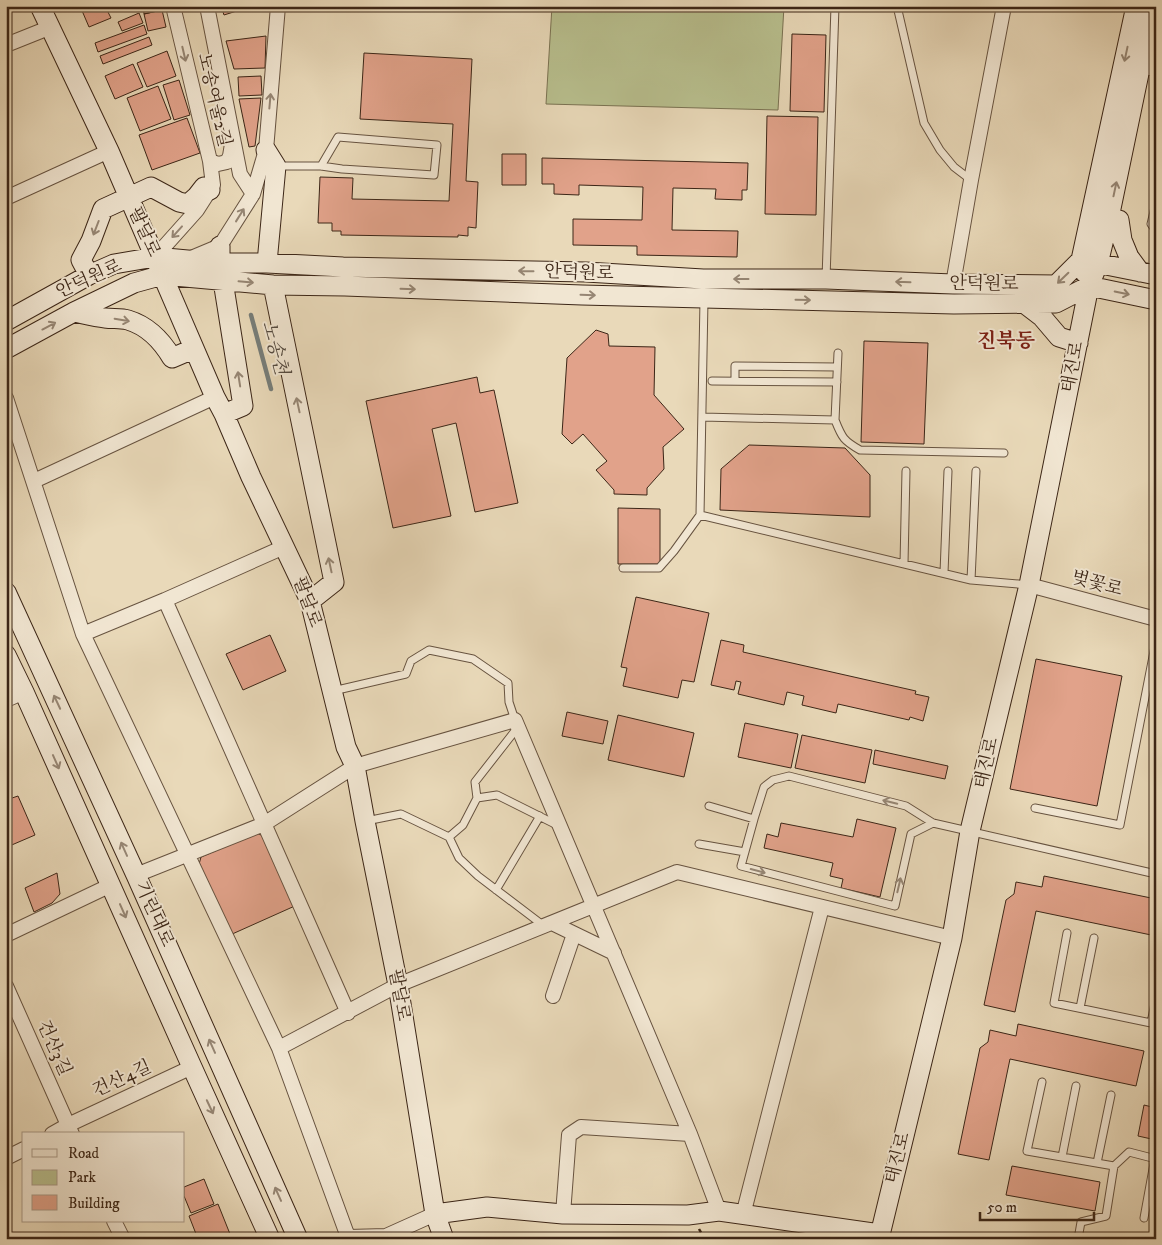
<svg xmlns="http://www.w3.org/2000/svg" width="1162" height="1245" font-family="'IM FELL DW Pica','Noto Serif KR',serif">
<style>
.green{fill:#b8bf8e;stroke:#7a7252}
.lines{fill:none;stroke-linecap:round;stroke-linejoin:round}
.stream{stroke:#767d79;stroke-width:4.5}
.building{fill:#e1a28a;stroke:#3c2617}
.lane-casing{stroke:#675340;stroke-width:9}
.street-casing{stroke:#675340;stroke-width:16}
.secondary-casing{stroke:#3c2617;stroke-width:21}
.path{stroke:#3c2617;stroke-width:2.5;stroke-dasharray:4 2.5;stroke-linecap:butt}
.lane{stroke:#f1e6d2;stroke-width:7}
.street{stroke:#f1e6d2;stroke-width:14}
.secondary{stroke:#f1e6d2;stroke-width:19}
.oneway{stroke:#968674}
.labels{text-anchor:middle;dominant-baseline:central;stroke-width:4;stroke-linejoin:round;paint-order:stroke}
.street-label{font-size:18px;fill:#3c2617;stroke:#f1e6d2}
.water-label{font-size:19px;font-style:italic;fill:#544a40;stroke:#f1e6d2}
.quarter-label{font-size:20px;font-weight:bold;fill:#7a1f14;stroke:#f1e6d2}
</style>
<rect width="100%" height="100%" fill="#e9d9b9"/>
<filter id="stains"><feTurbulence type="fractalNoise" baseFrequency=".004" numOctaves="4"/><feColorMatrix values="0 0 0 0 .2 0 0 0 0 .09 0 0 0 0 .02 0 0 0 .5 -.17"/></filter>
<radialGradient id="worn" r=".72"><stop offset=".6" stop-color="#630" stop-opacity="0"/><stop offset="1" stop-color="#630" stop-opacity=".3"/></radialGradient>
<!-- green -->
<path class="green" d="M552 6H784L778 110 546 104Z"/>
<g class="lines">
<!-- stream -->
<path class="stream" d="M251 315 271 389"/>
</g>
<!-- building -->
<path class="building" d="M80 6H105L111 18 89 27Z
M143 6H161L162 10 144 14Z
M221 6H242L243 9 224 15Z
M162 10 166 27 148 31 144 14Z
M139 13 143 23 122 31 118 22Z
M144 25 147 34 98 52 95 43Z
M792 34 826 35 824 112 790 111Z
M266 36 265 68 234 69 226 41Z
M149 37 152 45 103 64 100 56Z
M167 51 176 76 147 87 137 63Z
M364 53 472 59 466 181 478 182 476 228 468 227V236L458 235V237L341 235V231H332V223H318L320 177 353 178 352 199 449 201 453 124 360 119Z
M133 64 143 87 115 99 105 76Z
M261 76 262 95 239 96 238 77Z
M179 80 190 115 174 120 163 85Z
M158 86 171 119 140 131 127 98Z
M261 98 255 146 249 147 239 99Z
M767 116 818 117 816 215 765 214Z
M187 118 200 153 152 170 139 135Z
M502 154H526V185H502Z
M542 158 748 163 747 190H742V200L715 199 716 189 673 188 672 230 738 231 737 257 637 255V246L573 245V219L642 220 643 187 579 185V195L554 194V184H542Z
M596 330 608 334 609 346 655 347 654 395 684 429 663 447 664 469 647 488V495L614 494V490L596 470 607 461 583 434 572 444 562 434 567 358Z
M864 341 928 343 924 444 861 442Z
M477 377 480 393 494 390 518 503 475 512 456 423 432 429 451 516 393 528 366 401Z
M749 445 845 448 870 475V517L720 510 721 469Z
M618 508 660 509V564H618Z
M636 597 709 613 694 682 682 680 678 698 623 686 627 668 621 667Z
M270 635 286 671 243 690 226 654Z
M721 640 744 645 743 652 916 691 915 694 929 697 923 721 910 717 909 720 838 704 836 713 802 705 804 696 787 692 784 705 738 694 741 682 736 681 734 690 711 685Z
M1036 659 1122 676 1097 806 1010 789Z
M567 712 608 721 603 744 562 736Z
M618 715 694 733 684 777 608 760Z
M745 723 798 734 791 768 738 757Z
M802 735 872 750 865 783 795 768Z
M875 750 948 766 945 779 873 764Z
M18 796 35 835 7 847 6 800Z
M857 819 896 828 880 897 841 888 843 879 830 876 833 863 764 848 767 834 778 837 781 823 853 837Z
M257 833 267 838 297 905 230 935 198 868 201 857Z
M57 873 60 894 52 903 34 912 25 888Z
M1044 876 1156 899V936L1036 911 1015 1012 984 1005 1006 900 1014 894 1016 882 1042 887Z
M1018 1024 1144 1051 1136 1086 1010 1059 989 1160 958 1154 980 1048 988 1042 990 1030 1016 1036Z
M1144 1105 1156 1108V1140L1138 1136Z
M1012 1166 1100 1182 1095 1211 1006 1195Z
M204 1179 214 1204 191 1213 184 1196V1187Z
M218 1204 232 1239H198L189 1216Z
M1105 1234 1130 1239H1104Z"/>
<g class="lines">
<!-- lane casing -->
<g class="lane-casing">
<path id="lane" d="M897 6 924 123 940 150 954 167 971 180
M276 166H321L342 169 434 175 437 145 338 137 321 166
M1156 203 1151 224 1156 231
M826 279 835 6
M704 300 700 515 971 580 1029 585
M712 381 837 382
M735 381V366L837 367
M702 417 835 420C842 438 844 441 860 450L1004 453
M835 420 838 353
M904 564 906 471
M623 568H659L674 551 700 515
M944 573 948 471
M971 580 976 471
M333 691 406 674 411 661 429 650 473 659 508 683 509 702 515 720
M477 798 497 795 557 825
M709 806 754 819
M1035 808 1120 825 1156 641
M366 821 401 814 449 837 459 858 478 876 544 926
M933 823 911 834 895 906 741 866 754 819 764 787 773 780 789 776 906 806 933 823 1156 874
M449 837 463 825 477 798 475 782 518 727
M699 844 745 852
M496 890 540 816
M1067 933 1054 1003 1156 1024
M1080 1008 1094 938
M1151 1023 1156 998
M1042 1082 1027 1151 1114 1166 1129 1152 1156 1159
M1062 1157 1076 1086
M1097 1163 1111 1095
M1144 1218 1155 1158
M1078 1239 1081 1222 1106 1216 1114 1166"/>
</g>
<!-- street casing -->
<g class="street-casing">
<path id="street" d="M207 6 240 174 253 194
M6 45 51 27
M1140 66 1156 69
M210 161 218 164 227 162 230 156 232 144
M6 198 109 151
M155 257 197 210 213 185 210 161 173 6
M189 259 220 246 253 194 266 150 278 6
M953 284 971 180 1004 6
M6 398 83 634 279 1048 348 1237 386 1236 435 1214
M34 481 215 397
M1029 585 1156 619
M165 600 348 1013
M83 634 165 600 284 547
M6 700 24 692
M136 875 264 824 355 766 515 720 690 1134 719 1211
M552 923 614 953
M6 935 111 885
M6 986 72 1134
M553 996 574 934
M279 1048 398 985 677 872 952 938
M52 1134 68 1125 192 1067
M6 1158 24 1149
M563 1214 569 1135 581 1127 690 1134
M743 1215 822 907
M114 1221 123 1239"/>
</g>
<!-- secondary casing -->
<g class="secondary-casing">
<path id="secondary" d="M40 6 109 151 215 397 224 414 251 477 310 601 346 747 355 766 365 821 398 985 435 1214 444 1239
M266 150 276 166 267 263
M1109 218 1119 220 1122 240 1129 257 1140 272
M220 246V263L223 281 243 406 224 414
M1085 273 1081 260 1136 6
M89 275 81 260 91 241 103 209 151 187 179 202 188 204 197 196 204 187 210 190
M273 285 334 582 310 601
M1025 304 1042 317 1059 337 1078 343
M74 312C84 314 94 317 105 318 113 319 121 318 128 320 148 326 162 341 172 358L193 349
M6 321 89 275 114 264 155 257 220 263H267L343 267 586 272 703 279H826L953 284 1056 285 1081 260 1156 275
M6 349 74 312 134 283 163 275 273 285 345 286 582 295 954 304 1056 303 1089 286 1156 300
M6 592 136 875 298 1239
M6 655 24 692 192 1067 270 1239
M435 1214 487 1207 563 1214 688 1215 719 1211 880 1234
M879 1239 952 938 970 831 1029 585 1089 286 1098 264 1109 218 1153 6"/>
</g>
<!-- path -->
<path class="path" d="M699 1229 703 1236 711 1239"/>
<!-- lane -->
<use href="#lane" class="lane"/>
<!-- street -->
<use href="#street" class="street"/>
<!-- secondary -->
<use href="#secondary" class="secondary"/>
</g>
<!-- one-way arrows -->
<defs><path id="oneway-shaft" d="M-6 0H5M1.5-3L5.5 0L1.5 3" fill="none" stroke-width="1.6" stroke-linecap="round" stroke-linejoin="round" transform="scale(1.25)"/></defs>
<g class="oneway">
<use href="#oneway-shaft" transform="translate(184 54) rotate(77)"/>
<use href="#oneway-shaft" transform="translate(1126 54) rotate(102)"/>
<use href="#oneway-shaft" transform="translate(270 101) rotate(-85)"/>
<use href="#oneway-shaft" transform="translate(1115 189) rotate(-78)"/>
<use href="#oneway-shaft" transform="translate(240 215) rotate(-58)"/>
<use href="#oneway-shaft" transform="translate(96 228) rotate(111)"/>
<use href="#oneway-shaft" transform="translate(177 232) rotate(132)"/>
<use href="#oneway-shaft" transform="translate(526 271) rotate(-179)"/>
<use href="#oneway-shaft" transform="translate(1063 278) rotate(136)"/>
<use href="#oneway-shaft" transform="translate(741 279) rotate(180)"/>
<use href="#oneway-shaft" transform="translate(246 282) rotate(5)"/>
<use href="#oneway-shaft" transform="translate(903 282) rotate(-178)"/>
<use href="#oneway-shaft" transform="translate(408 289) rotate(2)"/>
<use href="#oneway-shaft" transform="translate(1122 293) rotate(12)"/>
<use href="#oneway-shaft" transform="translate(588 295) rotate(2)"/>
<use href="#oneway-shaft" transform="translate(803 300) rotate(1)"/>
<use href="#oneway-shaft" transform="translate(122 320) rotate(10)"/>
<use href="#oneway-shaft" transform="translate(49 326) rotate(-28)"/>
<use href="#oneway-shaft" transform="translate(239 379) rotate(-99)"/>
<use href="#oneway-shaft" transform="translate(298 405) rotate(-102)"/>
<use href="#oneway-shaft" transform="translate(330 565) rotate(-102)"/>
<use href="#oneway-shaft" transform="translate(57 702) rotate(-115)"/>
<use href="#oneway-shaft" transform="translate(56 762) rotate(66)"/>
<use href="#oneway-shaft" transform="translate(890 802) rotate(-166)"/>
<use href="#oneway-shaft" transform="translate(124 849) rotate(-114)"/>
<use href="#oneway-shaft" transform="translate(758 871) rotate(15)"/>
<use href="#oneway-shaft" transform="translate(899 885) rotate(-77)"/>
<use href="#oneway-shaft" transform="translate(123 911) rotate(66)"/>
<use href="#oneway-shaft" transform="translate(212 1046) rotate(-114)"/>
<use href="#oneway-shaft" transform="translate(210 1107) rotate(65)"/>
<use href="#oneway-shaft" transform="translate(278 1194) rotate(-114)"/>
</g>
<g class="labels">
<!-- street labels -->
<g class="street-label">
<text transform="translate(214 100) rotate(77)">노송여울2길</text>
<text transform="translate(144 232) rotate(66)">팔달로</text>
<text transform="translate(579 273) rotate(2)">안덕원로</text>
<text transform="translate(89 279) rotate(-24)">안덕원로</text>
<text transform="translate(984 284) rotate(1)">안덕원로</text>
<text transform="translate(1073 367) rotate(-79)">태진로</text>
<text transform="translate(1097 584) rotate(15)">벚꽃로</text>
<text transform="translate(307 602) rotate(70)">팔달로</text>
<text transform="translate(987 763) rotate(-77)">태진로</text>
<text transform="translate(154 914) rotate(66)">기린대로</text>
<text transform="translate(399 995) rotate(80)">팔달로</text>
<text transform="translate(54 1048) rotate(66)">건산3길</text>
<text transform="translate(122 1079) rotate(-25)">건산4길</text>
<text transform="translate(898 1158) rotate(-76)">태진로</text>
</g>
<!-- water labels -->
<g class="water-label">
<text transform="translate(275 348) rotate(75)">노송천</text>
</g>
<!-- quarter labels -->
<g class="quarter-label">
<text x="1006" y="341">진북동</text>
</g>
</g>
<!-- margin -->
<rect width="1162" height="1245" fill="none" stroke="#e9d9b9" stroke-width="25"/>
<rect x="8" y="8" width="1147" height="1230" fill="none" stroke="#3c2617" stroke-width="2.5"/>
<rect x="12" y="12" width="1137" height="1220" fill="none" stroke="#3c2617"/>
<!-- legend -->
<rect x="22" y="1132" width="162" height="90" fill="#f1e6d2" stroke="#a99987"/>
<rect x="32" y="1149" width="25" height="8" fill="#f1e6d2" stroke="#a99987"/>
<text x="68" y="1158" font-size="15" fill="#3c2617">Road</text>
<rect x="32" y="1170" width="25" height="15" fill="#b8bf8e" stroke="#a99987"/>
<text x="68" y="1182" font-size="15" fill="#3c2617">Park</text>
<rect x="32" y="1195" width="25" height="15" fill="#e1a28a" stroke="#a99987"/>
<text x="68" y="1208" font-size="15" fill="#3c2617">Building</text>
<!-- scale -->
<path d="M980 1212v8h114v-8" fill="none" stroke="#3c2617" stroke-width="2.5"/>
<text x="987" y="1212" font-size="15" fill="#3c2617" stroke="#f1e6d2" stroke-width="4" paint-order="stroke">50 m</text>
<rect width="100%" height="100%" filter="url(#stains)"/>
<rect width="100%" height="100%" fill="url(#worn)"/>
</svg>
